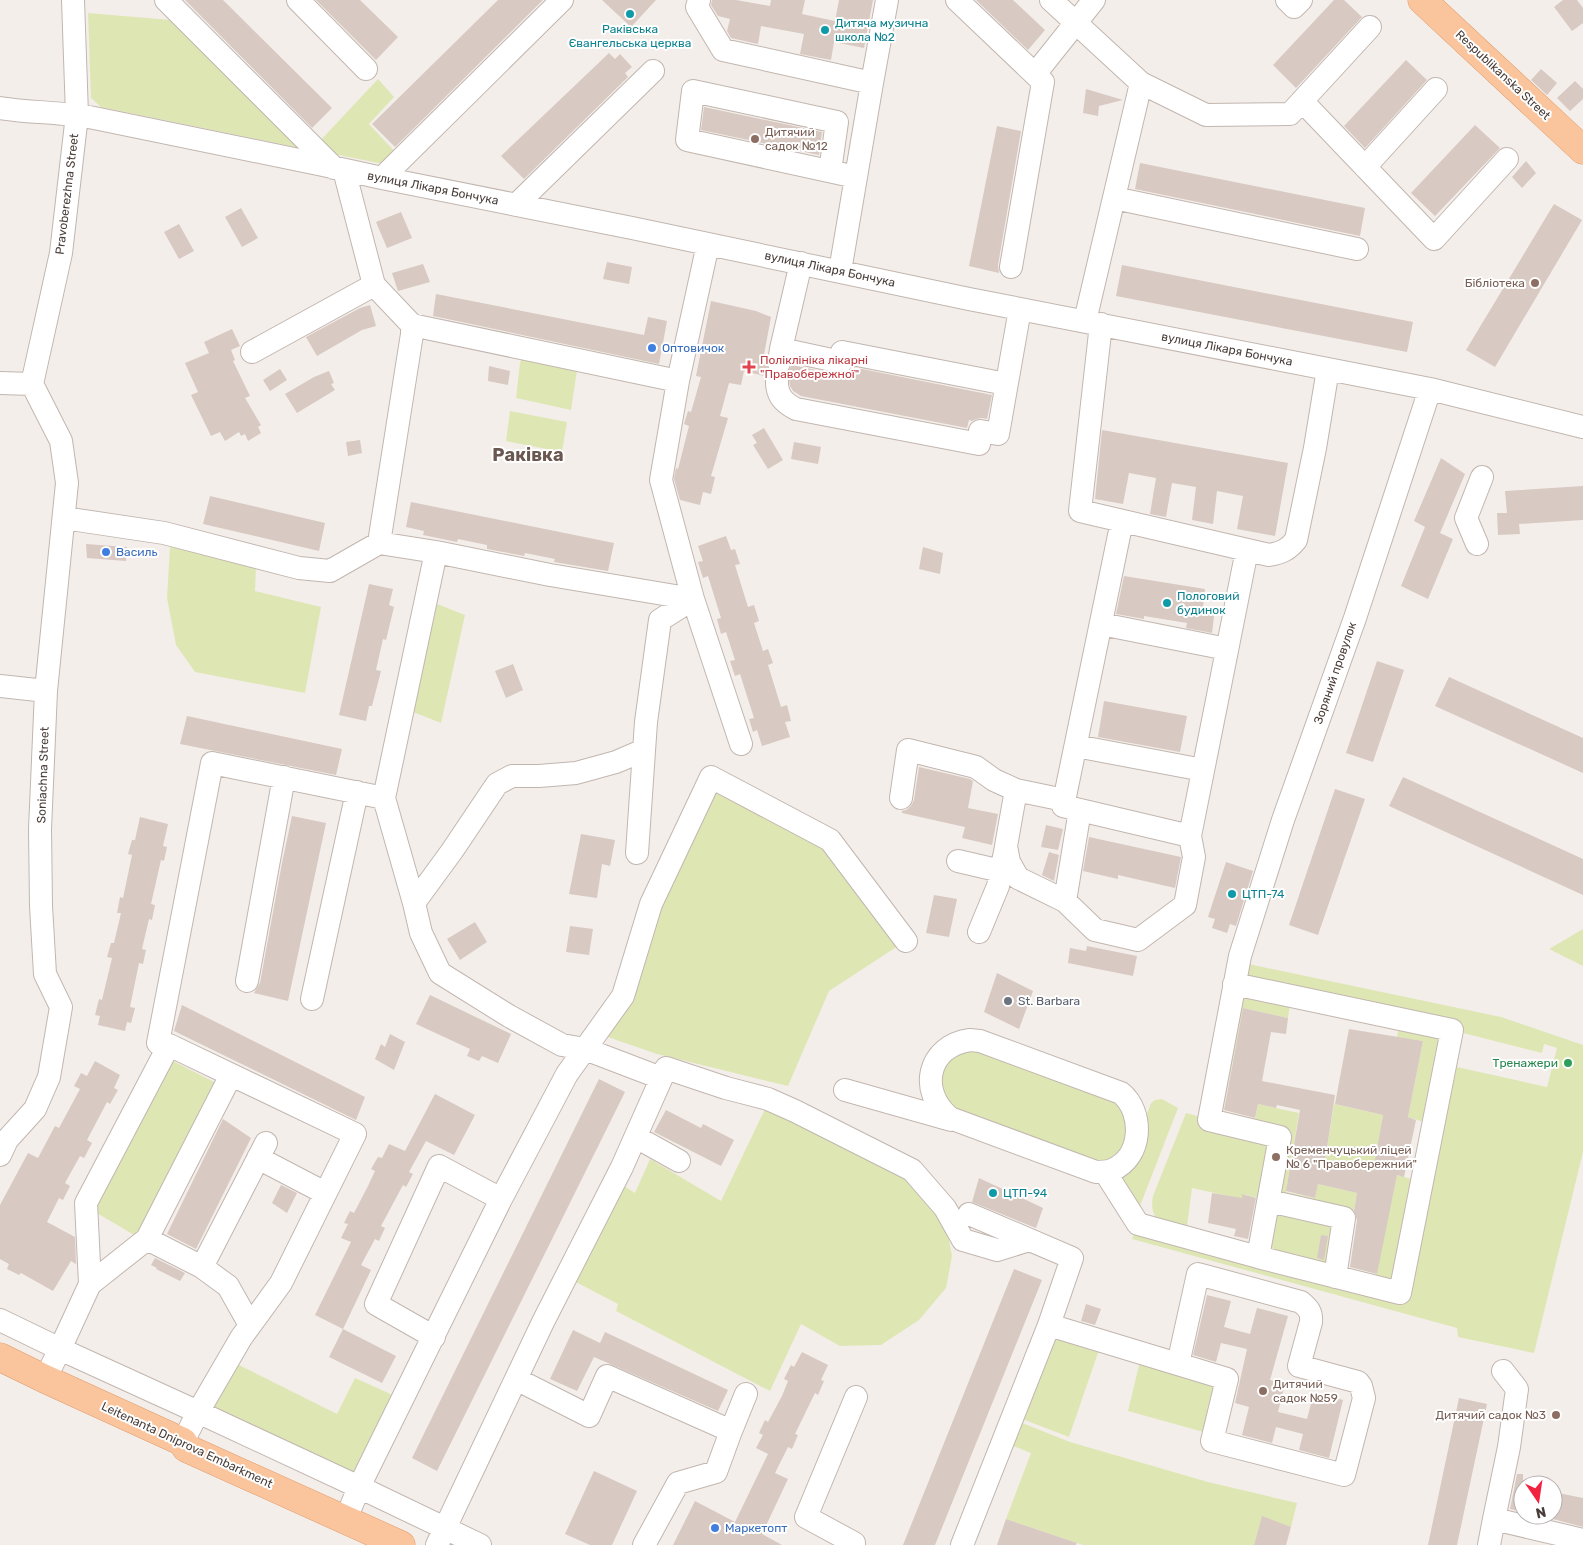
<svg xmlns="http://www.w3.org/2000/svg" width="1583" height="1545" font-family="Rubik,sans-serif">
<style>
.green{fill:#dee7b4;fill-rule:evenodd}
.building{fill:#d8c9c2}
.lines{fill:none;stroke-linecap:round;stroke-linejoin:round}
.minor-casing{stroke:#c2b6af;stroke-width:24}
.major-casing{stroke:#e09c6c;stroke-width:29}
.minor{stroke:#fff;stroke-width:22}
.major{stroke:#fac59d;stroke-width:28}
.culture-dot{fill:#0f9aa8;stroke:#fff;stroke-width:2}
.education-dot{fill:#8d6e63;stroke:#fff;stroke-width:2}
.shop-dot{fill:#3f7fe0;stroke:#fff;stroke-width:2}
.health-dot{fill:#e0444e;stroke:#fff;stroke-width:2}
.worship-dot{fill:#6b7280;stroke:#fff;stroke-width:2}
.leisure-dot{fill:#2e9e5b;stroke:#fff;stroke-width:2}
.labels{text-anchor:middle;dominant-baseline:central;stroke-width:4;stroke-linejoin:round;paint-order:stroke}
.culture-label{font-size:12px;fill:#0d838f;stroke:#fff;text-anchor:start}
.street-label{font-size:12px;fill:#483d38;stroke:#fff}
.education-label{font-size:12px;fill:#785e54;stroke:#fff;text-anchor:start}
.shop-label{font-size:12px;fill:#366cbe;stroke:#fff;text-anchor:start}
.health-label{font-size:12px;fill:#be3a42;stroke:#fff;text-anchor:start}
.worship-label{font-size:12px;fill:#5b616d;stroke:#fff;text-anchor:start}
.leisure-label{font-size:12px;fill:#27864d;stroke:#fff;text-anchor:end}
.district-label{font-size:18px;font-weight:bold;fill:#6a5850;stroke:#fff}
</style>
<rect width="100%" height="100%" fill="#f4eeea"/>
<!-- green -->
<path class="green" d="M88 13 171 20 300 148 101 107 91 98Z
M378 79 394 97 369 124 398 155 388 165 334 154 319 142Z
M522 358 578 364 571 410 516 398 520 363Z
M510 411 567 422 562 452 506 441Z
M170 547 256 566 255 591 321 607 305 693 195 672 176 645 167 598Z
M437 604 465 615 441 723 413 712Z
M716 784 825 843 898 946 829 991 788 1086 657 1054 599 1034Z
M1583 929V966L1549 949Z
M1239 962 1501 1017 1583 1045V1152L1534 1353 1458 1337 1457 1328 1132 1239 1138 1224 1258 1256 1268 1201 1243 1194 1242 1199 1192 1188 1187 1226 1158 1221C1152 1213 1151 1206 1153 1196L1186 1113 1209 1119ZM1291 997 1400 1020 1397 1037 1423 1041 1408 1117 1433 1125 1422 1182 1397 1175 1375 1279 1344 1271 1357 1193 1318 1184 1315 1198 1286 1192 1299 1113 1258 1104 1255 1119 1223 1111 1243 1008 1288 1018ZM1463 1033 1542 1053 1544 1044 1557 1048 1547 1087 1457 1067Z
M976 1047 1118 1099 1130 1114 1131 1144 1107 1166 949 1110 937 1072 944 1060Z
M169 1059 220 1085 141 1239 90 1209Z
M1162 1099 1178 1108 1140 1206 1124 1190 1122 1181 1151 1103 1155 1100Z
M1334 1104 1383 1115 1373 1171 1325 1161Z
M765 1109 905 1175 944 1215 952 1256 946 1288 919 1320 881 1345 840 1346 801 1324 770 1391 616 1311 618 1304 570 1279 618 1182 635 1193 650 1159 721 1201Z
M1051 1330 1100 1347 1069 1437 1017 1417Z
M1141 1357 1221 1380 1207 1433 1128 1411Z
M237 1364 337 1414 355 1378 395 1396 357 1473 351 1474 210 1409Z
M1012 1419 1070 1442 1208 1482 1297 1503 1291 1527 1262 1517 1254 1545H1083L1006 1519 1031 1453 1003 1442Z"/>
<!-- building -->
<path class="building" d="M185 0H223L332 108 312 128Z
M316 0H360L398 37 376 60Z
M498 0H543L395 147 372 124Z
M602 0H656L631 27Z
M712 0H736L770 6 771 0H805L802 14 835 21 839 0H873L864 48 834 42 831 60 800 54 804 34 761 26 758 44 731 38 727 31 730 19 718 16 711 5Z
M976 0H1013L1045 30 1028 50Z
M1334 0H1344L1362 17 1296 88 1273 65Z
M1563 0H1577L1583 8V23L1572 31 1554 7Z
M609 53 615 59 620 54 632 67 625 73 628 77 524 179 501 156Z
M1406 60 1427 80 1365 148 1344 126Z
M1541 69 1557 83 1547 95 1531 80Z
M1575 81 1583 89V99L1570 111 1557 98Z
M1086 89 1123 100 1099 106 1098 116 1083 113Z
M704 107 822 132 819 155 701 130Z
M1475 125 1500 148 1435 216 1411 193Z
M997 126 1021 131 998 265 999 273 969 266Z
M1526 161 1536 173 1522 188 1512 177Z
M1140 163 1365 208 1360 236 1135 189Z
M1554 204 1582 220 1495 367 1466 350Z
M241 208 258 238 242 247 225 217Z
M401 212 412 238 387 248 376 222Z
M179 224 194 251 179 259 164 232Z
M607 262 632 267 629 284 603 279Z
M423 264 430 282 398 291 392 273Z
M1122 265 1413 322 1407 352 1116 296Z
M436 294 644 335 648 317 667 321 659 364 433 316Z
M711 301 756 311 771 317 763 360H766L768 369 764 376 744 371 741 385 729 383 720 416 728 418 711 476 715 477 711 494 703 492 700 505 680 500 674 479 676 468 678 469 689 426 684 424 688 411 691 412 701 377 696 376Z
M370 305 376 326 362 330 317 356 306 337 360 308Z
M232 329 240 346 231 350 235 360 233 361 250 396 245 398 261 425 258 427 261 433 248 441 245 434 241 436 239 432 225 441 220 432 211 436 191 395 198 392 185 363 209 353 204 342Z
M792 365 844 376 852 367 992 395 987 419 982 418 976 419 972 421 969 420 967 428 801 396 793 391 790 386 788 372Z
M489 366 510 371 508 385 488 381Z
M280 369 287 380 270 391 263 380Z
M329 371 334 383 331 384 335 390 297 413 285 394 314 377Z
M764 428 783 460 768 469 753 445 757 443 752 435Z
M1102 430 1288 463 1275 536 1237 529 1243 496 1217 491 1213 524 1192 520 1196 487 1172 483 1166 517 1150 514 1156 478 1129 473 1123 504 1095 499Z
M360 440 362 453 348 456 346 442Z
M794 442 821 447 818 464 791 459Z
M1441 458 1465 474 1440 533 1453 539 1428 599 1401 586 1425 527 1414 521Z
M1583 486V520L1519 524 1520 534 1498 535 1497 513H1507L1505 491Z
M210 496 325 523 319 551 203 524Z
M411 502 614 543 608 571 554 562 555 559 525 553 524 556 487 549V545L458 539 457 542 423 535 424 531 406 527Z
M726 536 731 550 735 549 740 564 735 565 748 607 754 605 759 621 754 623 763 651 768 649 773 663 768 665 781 707 787 705 791 721 785 722 790 737 762 746 757 730 753 732 749 719 754 718 740 674 735 676 730 661 735 660 726 632 721 634 717 619 721 618 708 576 703 578 698 562 703 561 698 546Z
M86 544 127 547 126 561 87 558Z
M923 547 943 553 940 574 919 569Z
M1124 576 1205 589 1203 607 1215 608 1212 633 1186 628 1187 623 1144 616V619L1116 614Z
M369 584 393 589 389 605 394 607 386 640 383 639 376 670 381 671 372 706H369L366 721 339 715Z
M1377 661 1404 670 1373 762 1346 753Z
M513 664 523 690 506 698 495 671Z
M1449 677 1583 738V773L1435 706Z
M1104 701 1187 716 1180 752 1098 737Z
M187 716 342 749 336 775 180 744Z
M919 767 970 779 973 781 968 808 998 814 992 845 962 838 965 827 902 813V811L906 810 911 806 914 800Z
M1403 777 1583 859V895L1389 806Z
M1335 789 1365 799 1318 935 1289 925Z
M292 816 326 823 288 1001 254 993 260 983 282 863Z
M140 817 168 824 163 846 167 847 164 861 161 860 151 904 155 905 152 920 149 919 142 949 146 950 143 964 139 963 130 1007 135 1008 131 1023 127 1022 125 1031 98 1025 100 1016 95 1015 99 999 102 1000 112 958 107 957 111 943H114L121 913H117L120 897 123 898 132 855 128 854 132 840H135Z
M1046 825 1063 829 1058 850 1041 847Z
M581 834 615 840 610 866 602 864 597 898 569 894Z
M1089 837 1181 857 1175 888 1118 875V879L1083 871Z
M1049 852 1059 855 1054 881 1042 875Z
M1226 862 1253 871 1236 926 1230 924 1227 933 1212 928 1215 919 1208 917Z
M934 895 957 899 949 937 926 933Z
M475 922 487 942 460 960 447 939Z
M570 926 593 929 589 955 566 952Z
M1087 946 1137 956 1133 976 1068 963 1070 948 1086 951Z
M997 973 1033 991 1019 1029 984 1012Z
M430 995 511 1034 498 1063 482 1056 479 1061 467 1056 470 1049 416 1024Z
M182 1005 365 1097 356 1120 174 1031Z
M1243 1008 1288 1018 1286 1034 1271 1032 1262 1081 1335 1095 1325 1161 1373 1171 1383 1115 1335 1104 1349 1029 1423 1041 1408 1117 1416 1120 1404 1177 1397 1175 1377 1274 1350 1267 1357 1220 1354 1211 1357 1193 1318 1184 1315 1198 1286 1191 1300 1110 1277 1105 1276 1108 1258 1104 1255 1118 1224 1110Z
M390 1034 405 1042 394 1070 375 1059 381 1044 385 1047Z
M95 1061 120 1075 114 1088 118 1090 110 1104 107 1102 87 1140 92 1143 84 1158 80 1156 65 1183 70 1186 63 1200 59 1198 47 1222 75 1237 76 1264 71 1261 53 1291 21 1273 19 1275 7 1269 9 1264 0 1259V1205L28 1153 38 1158 55 1126 59 1128 80 1089 74 1086 81 1073 87 1076Z
M599 1079 625 1092 437 1471 412 1458Z
M435 1094 475 1115 454 1155 426 1141 409 1172 413 1174 406 1187 403 1185 381 1226 385 1228 379 1241 375 1239 361 1265 371 1270 343 1329 315 1315 351 1242 341 1238 348 1224 344 1223 350 1211 354 1213 368 1186 375 1171 371 1169 378 1157 382 1158 389 1144 405 1151Z
M666 1110 701 1128 703 1124 734 1140 721 1166 654 1132Z
M223 1119 251 1138 196 1249 167 1234Z
M979 1178 1043 1208 1036 1228 972 1202Z
M281 1185 297 1193 287 1213 272 1203Z
M1212 1193 1242 1198V1194L1256 1198 1248 1239 1234 1236 1236 1229 1208 1223Z
M1321 1235 1328 1236 1324 1260 1317 1258Z
M155 1258 185 1273 180 1281 156 1269 157 1268 151 1265Z
M1014 1269 1042 1280 935 1545H903Z
M1207 1295 1231 1301 1224 1327 1250 1334 1257 1308 1288 1316 1270 1380 1285 1384 1278 1412 1307 1419 1314 1392 1343 1400 1329 1458 1299 1450 1303 1434 1276 1427 1272 1443 1242 1435 1249 1407 1235 1403 1247 1349 1221 1343 1216 1362 1193 1355Z
M1086 1304 1101 1309 1095 1325 1081 1321Z
M343 1329 396 1356 382 1383 329 1357Z
M573 1330 600 1343 605 1332 728 1390 718 1411 594 1357 577 1391 550 1379Z
M802 1352 828 1365 821 1380 824 1381 818 1395 815 1393 795 1434 798 1435 792 1449 788 1447 775 1473 788 1479 762 1534 782 1545H673L695 1501 735 1522 768 1454 756 1448 763 1435 759 1433 765 1420 768 1422 782 1396 788 1381 784 1379 791 1365 794 1367Z
M1459 1398 1487 1404 1457 1545H1428Z
M594 1471 637 1491 612 1545H590L565 1534Z
M1517 1474H1523V1512L1510 1509Z
M1553 1492 1583 1498V1527L1553 1519Z
M1262 1516 1291 1527 1286 1545H1254Z
M1006 1519 1077 1543 1076 1545H997Z"/>
<g class="lines">
<!-- minor casing -->
<g class="minor-casing">
<path id="minor" d="M166 0 334 168
M298 0 366 69
M699 0 697 7 723 50 872 83 887 0
M957 0 1043 82 1011 267
M1051 0 1141 83 1206 115 1290 114 1370 27
M1287 0 1294 7 1301 0
M1035 74 1094 0
M1302 101 1434 239 1507 159
M0 108C32 113 63 112 94 118L323 165 382 178 632 228 969 299 1430 389 1583 427
M1365 167 1436 89
M344 170 374 285 412 325V334L379 543
M830 171 837 122 693 91 687 140 856 177
M382 178 562 0
M1114 198 1357 249
M516 205 653 71
M840 271 872 83
M1085 321 1141 83
M1101 324 1080 511 1269 555C1281 553 1288 550 1296 540L1315 448 1328 369
M412 325 678 381
M781 349 801 263
M252 352 374 285
M779 363 781 349 841 362 842 352 1006 384
M777 378C776 394 782 402 796 409L979 444 980 431 998 434 1020 309
M0 383 32 384
M32 384 61 253 77 115 73 0
M64 518 164 533 299 568 330 571 379 543 436 552 550 575 693 599 741 744
M1122 521 1063 806 1190 836 1247 550
M1477 544 1466 518 1482 477
M1101 624 1227 649
M0 686 46 691
M1076 746 1203 770
M644 750 616 762 576 773 539 776H512L497 784 452 851 414 903 421 933 440 973 509 1016 562 1045 585 1049 623 996 651 904 711 777 830 840 906 941
M901 798 908 750 976 767 994 780 1016 790
M1064 800 1016 790 1006 846 1009 862 1018 878 1065 901 1080 810
M637 853 646 722 660 620 693 599 661 480 678 381 708 244
M958 861 1001 871
M1065 901 1095 930 1138 940 1185 905 1194 857 1190 836
M414 903 384 798 436 552
M979 932 998 886 1006 847
M247 981 284 777
M1234 984 1452 1030 1400 1293 1258 1257 1280 1137 1209 1120 1240 956 1283 820 1355 618 1430 389
M312 999 357 792
M970 1040 980 1041 1121 1093C1144 1112 1143 1157 1112 1170 1107 1172 1102 1172 1096 1172L950 1118C918 1092 927 1046 970 1040Z
M169 1045 355 1134 281 1283 241 1338 198 1412 60 1349 90 1284 86 1203Z
M169 1045 158 1043 212 763 384 798
M845 1090 951 1120
M636 1137 679 1161
M0 1155 7 1140 35 1109 49 1077 61 1007 45 974 41 906 40 829 46 691 67 483 61 441 32 384
M258 1158 325 1193
M1105 1172 1138 1224 1258 1257
M1269 1201 1344 1218 1335 1277
M147 1239 231 1075
M202 1267 228 1286 250 1325
M90 1284 147 1239 202 1267 266 1143
M0 1320 60 1349 45 1379
M1049 1325 1227 1379 1212 1441 1344 1475 1364 1398 1361 1386 1358 1382 1299 1366 1311 1322C1312 1312 1308 1308 1301 1302L1198 1274 1178 1364
M434 1337 376 1304 439 1166 501 1199
M1503 1371 1517 1389 1509 1447 1494 1519 1583 1540
M516 1379 589 1416 607 1376 731 1431 746 1394
M183 1442 198 1412 359 1487 480 1545
M346 1519 359 1487 501 1199 567 1074 585 1049 661 1078
M437 1545 543 1322 622 1167 666 1068 726 1088 768 1099 795 1111 912 1170 945 1208 963 1240 997 1250 1029 1240
M644 1545 678 1483 716 1472 731 1431
M854 1545V1543L806 1517 856 1397
M962 1545 1049 1325 1072 1258 969 1214
M1489 1545 1494 1519"/>
</g>
<!-- major casing -->
<g class="major-casing">
<path id="major" d="M1422 0 1583 150
M0 1357 45 1379 183 1442 186 1448 401 1545"/>
</g>
<!-- minor -->
<use href="#minor" class="minor"/>
<!-- major -->
<use href="#major" class="major"/>
</g>
<!-- markers -->
<g class="culture-dot">
<circle cx="630" cy="14" r="5"/>
<circle cx="825" cy="30" r="5"/>
<circle cx="1167" cy="603" r="5"/>
<circle cx="1232" cy="894" r="5"/>
<circle cx="993" cy="1193" r="5"/>
</g>
<g class="education-dot">
<circle cx="755" cy="139" r="5"/>
<circle cx="1535" cy="283" r="5"/>
<circle cx="1276" cy="1157" r="5"/>
<circle cx="1263" cy="1391" r="5"/>
<circle cx="1556" cy="1415" r="5"/>
</g>
<g class="shop-dot">
<circle cx="652" cy="348" r="5"/>
<circle cx="106" cy="552" r="5"/>
<circle cx="715" cy="1528" r="5"/>
</g>
<path class="health-dot" d="M746.5 359.5h5v5h5v5h-5v5h-5v-5h-5v-5h5z"/>
<circle class="worship-dot" cx="1008" cy="1001" r="5"/>
<circle class="leisure-dot" cx="1568" cy="1063" r="5"/>
<g class="labels">
<!-- culture labels -->
<g class="culture-label">
<text x="835" y="23">Дитяча музична<tspan x="835" dy="14">школа №2</tspan></text>
<text x="630" y="29" text-anchor="middle">Раківська<tspan x="630" dy="14">Євангельська церква</tspan></text>
<text x="1177" y="596">Пологовий<tspan x="1177" dy="14">будинок</tspan></text>
<text x="1242" y="894">ЦТП-74</text>
<text x="1003" y="1193">ЦТП-94</text>
</g>
<!-- street labels -->
<g class="street-label">
<text transform="translate(1503 75) rotate(43)">Respublikanska Street</text>
<text transform="translate(433 188) rotate(11)">вулиця Лікаря Бончука</text>
<text transform="translate(67 194) rotate(-83)">Pravoberezhna Street</text>
<text transform="translate(830 269) rotate(12)">вулиця Лікаря Бончука</text>
<text transform="translate(1227 349) rotate(11)">вулиця Лікаря Бончука</text>
<text transform="translate(1335 673) rotate(-71)">Зоряний провулок</text>
<text transform="translate(43 775) rotate(-88)">Soniachna Street</text>
<text transform="translate(187 1445) rotate(25)">Leitenanta Dniprova Embarkment</text>
</g>
<!-- education labels -->
<g class="education-label">
<text x="765" y="132">Дитячий<tspan x="765" dy="14">садок №12</tspan></text>
<text x="1525" y="283" text-anchor="end">Бібліотека</text>
<text x="1286" y="1150">Кременчуцький ліцей<tspan x="1286" dy="14">№ 6 "Правобережний"</tspan></text>
<text x="1273" y="1384">Дитячий<tspan x="1273" dy="14">садок №59</tspan></text>
<text x="1546" y="1415" text-anchor="end">Дитячий садок №3</text>
</g>
<!-- shop labels -->
<g class="shop-label">
<text x="662" y="348">Оптовичок</text>
<text x="116" y="552">Василь</text>
<text x="725" y="1528">Маркетопт</text>
</g>
<!-- health labels -->
<g class="health-label">
<text x="760" y="360">Поліклініка лікарні<tspan x="760" dy="14">"Правобережної"</tspan></text>
</g>
<!-- worship labels -->
<g class="worship-label">
<text x="1018" y="1001">St. Barbara</text>
</g>
<!-- leisure labels -->
<g class="leisure-label">
<text x="1558" y="1063">Тренажери</text>
</g>
<!-- district labels -->
<g class="district-label">
<text x="528" y="455">Раківка</text>
</g>
</g>
<!-- north arrow -->
<g transform="translate(1538 1500) rotate(167)"><circle r="24" fill="#ffffff" stroke="#b6b1af"/>
<path d="M0-4L9 19L0 12L-9 19Z" fill="#f2233f"/>
<text y="-8" font-size="14" font-weight="bold" text-anchor="middle" fill="#483d38">N</text>
</g>
</svg>
